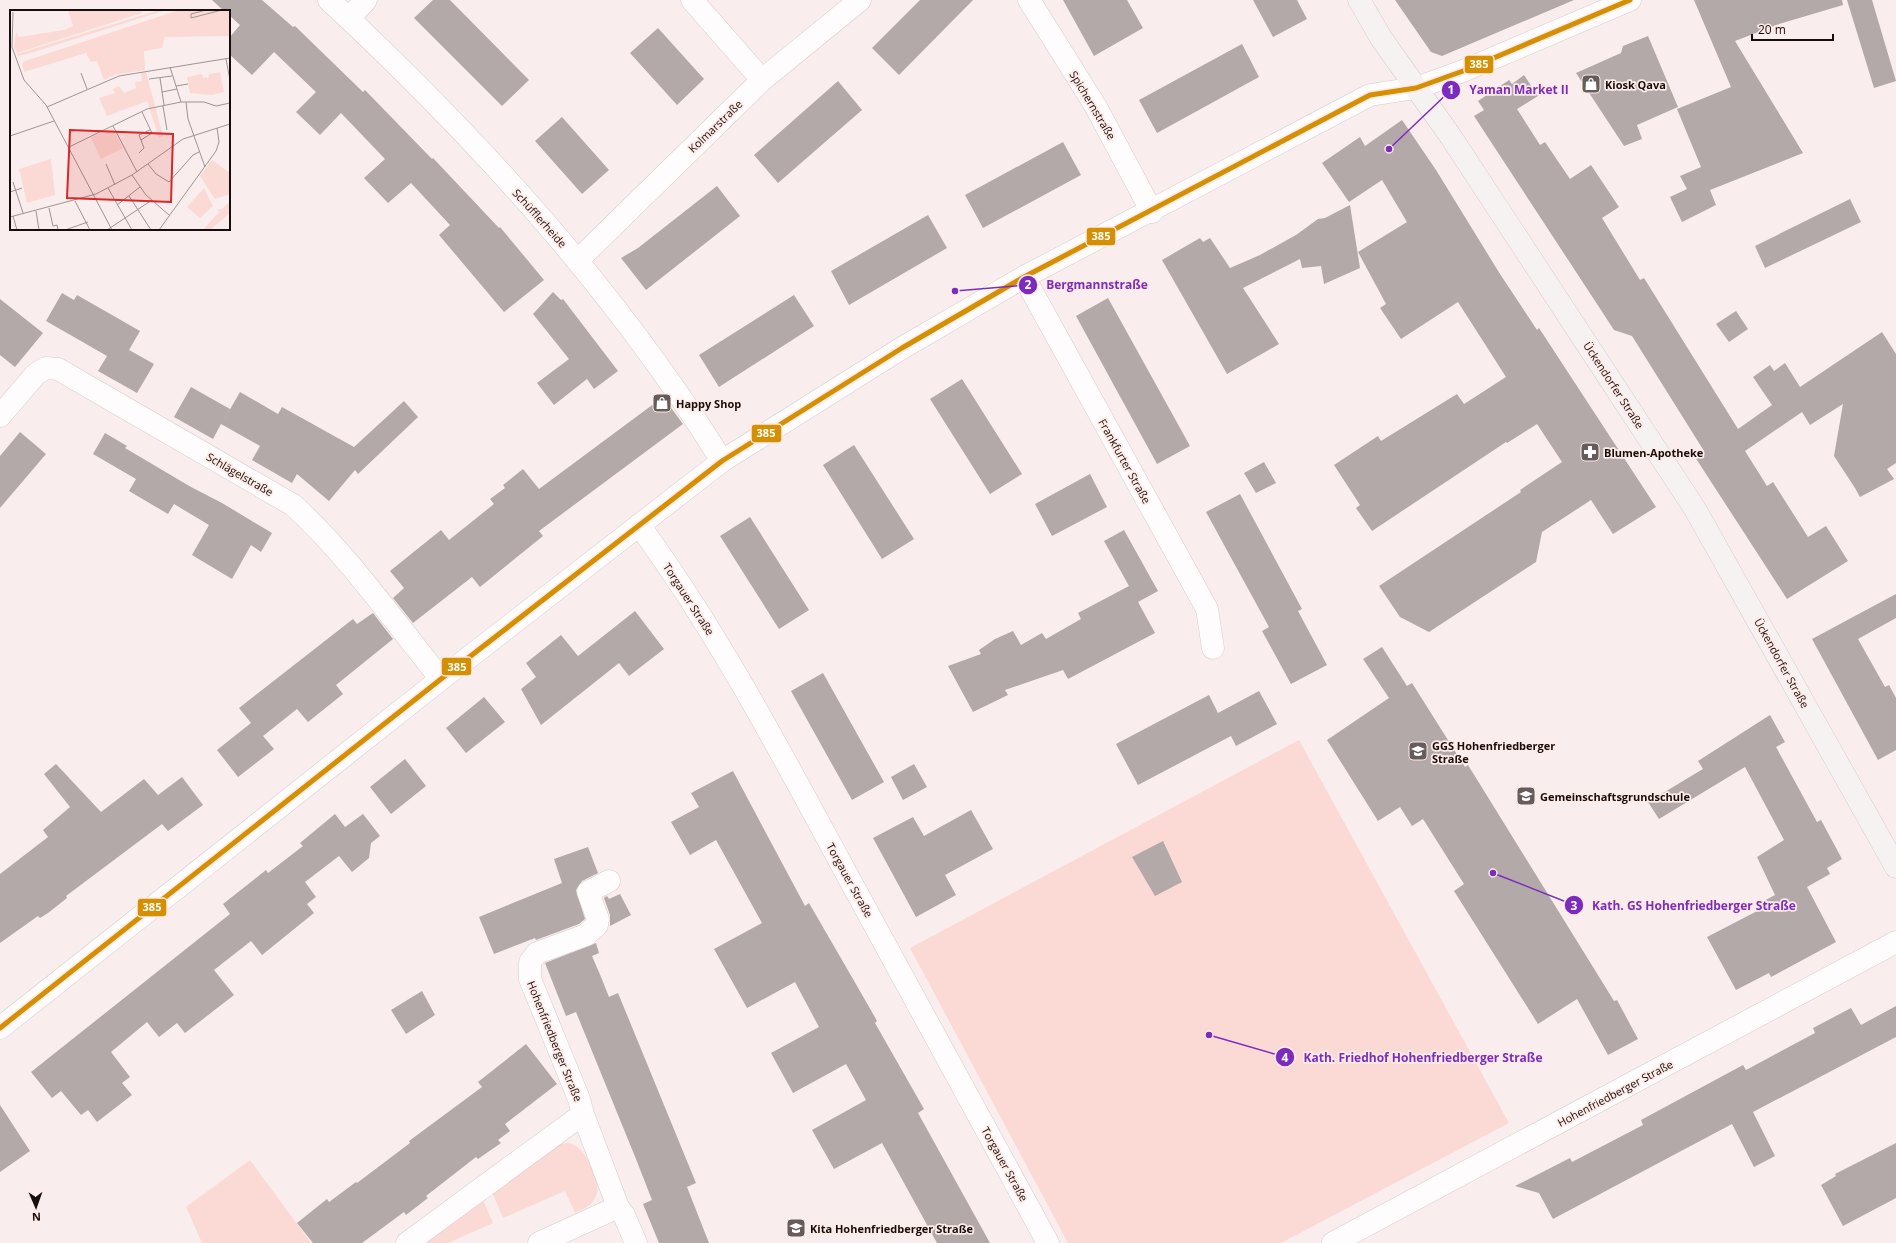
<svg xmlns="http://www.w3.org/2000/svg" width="1896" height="1243" font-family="'Open Sans',sans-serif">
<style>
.green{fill:#fbdad5}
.building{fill:#b2a9a8}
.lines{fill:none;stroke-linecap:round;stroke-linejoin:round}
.minor-casing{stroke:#d6cccb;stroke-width:23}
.tertiary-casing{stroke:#d6cccb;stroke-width:23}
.secondary-casing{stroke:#d6cccb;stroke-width:23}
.minor{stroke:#fefcfc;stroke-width:22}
.tertiary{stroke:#fefcfc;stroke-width:22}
.secondary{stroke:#f7f2f2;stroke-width:22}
.bus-1-casing{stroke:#ffebe7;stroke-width:8}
.bus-1{stroke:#d58f02;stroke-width:5}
.labels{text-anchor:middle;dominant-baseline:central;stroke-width:3.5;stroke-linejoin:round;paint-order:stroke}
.poi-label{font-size:11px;font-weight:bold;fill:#160e0d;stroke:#ffebe7;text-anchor:start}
.street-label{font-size:11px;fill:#160e0d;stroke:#ffebe7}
.inset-road{fill:none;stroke:#9e9493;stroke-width:1}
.view{fill:#d62828;fill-opacity:0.15;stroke:#d62828;stroke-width:2}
.inset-edge{fill:none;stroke:#160e0d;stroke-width:2}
.leader{fill:none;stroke:#7b2cbf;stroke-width:1.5}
.callout-dot{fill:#7b2cbf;stroke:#ffebe7;stroke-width:1.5}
.mark-label{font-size:12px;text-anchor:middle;font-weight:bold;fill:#fff}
.callout-label{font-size:12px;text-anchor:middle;font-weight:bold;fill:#7b2cbf;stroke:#ffebe7;stroke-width:3.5;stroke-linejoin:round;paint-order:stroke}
.line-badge{stroke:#ffebe7;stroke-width:1.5}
.badge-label{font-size:11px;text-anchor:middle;font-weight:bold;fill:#fff}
</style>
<rect width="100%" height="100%" fill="#f9eeed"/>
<!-- green -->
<path class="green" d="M1299 740 1509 1123 1281 1243H1068L910 948Z
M568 1143C585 1145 603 1181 596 1196 592 1206 584 1209 575 1213L565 1191 503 1218 492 1192 560 1144Z
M250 1160 311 1243H202L186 1207Z
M483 1200 493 1223 448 1243H426Z"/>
<!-- building -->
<path class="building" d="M212 0H262L293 27 295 26 363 92 365 90 432 159 433 158 499 228 500 227 544 280 504 312 439 235 450 225 411 183 388 203 364 178 385 159 341 113 320 135 296 112 316 92 274 52 252 75 229 54V38L240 25 229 15V11H224Z
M433 0H450L529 80 502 106 414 18Z
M920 0H973L899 75 872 48Z
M1063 0H1127L1143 28 1094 56Z
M1253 0H1297L1307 19 1273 37Z
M1395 0H1574L1442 56 1431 52Z
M1694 0H1842L1843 5 1779 24 1735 41 1803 153 1710 190 1716 205 1682 222 1670 197 1687 189 1680 176 1701 167 1677 109 1731 87Z
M1847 0H1872L1896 81 1874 88Z
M658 28 704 79 677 105 630 53Z
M1648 36 1678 107 1637 125 1642 139 1624 146 1576 73 1621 53 1623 46Z
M1242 44 1259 77 1157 133 1139 100Z
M1524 75 1538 96 1517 109 1540 145 1545 142 1570 179 1591 165 1619 207 1602 218 1640 280 1644 278 1738 429 1772 405 1753 377 1770 365 1774 371 1785 363 1800 387 1882 332 1896 354V463L1887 469 1894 479 1860 497 1855 488 1834 456 1843 404 1810 425 1802 412 1745 451 1767 486 1773 482 1808 537 1826 526 1848 561 1787 599 1695 457 1704 451 1632 336 1614 330 1474 116 1484 110 1478 101 1509 80 1512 84Z
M838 81 862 110 778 183 754 155Z
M562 117 609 170 582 194 535 141Z
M1402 120 1436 170 1500 274 1537 330 1539 328 1656 507 1613 534 1591 500 1542 532 1536 562 1429 632 1400 617 1379 586 1521 492 1520 490 1562 462 1537 424 1507 443 1506 442 1372 531 1356 508 1360 505 1334 465 1378 436 1381 441 1457 394 1464 404 1506 377 1458 302 1401 339 1380 308 1386 304 1358 252 1407 222 1382 180 1349 202 1322 163 1360 137 1365 146Z
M1063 142 1081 175 983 228 965 195Z
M717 186 740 216 646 290 621 258 638 248Z
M1850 199 1861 222 1765 268 1755 246Z
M1350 205 1360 268 1324 284 1321 266 1302 268 1300 259 1243 288 1279 344 1227 374 1162 260 1200 238 1203 242 1210 238 1230 268 1260 255 1296 235 1318 219 1325 218Z
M928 215 947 248 849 305 831 271Z
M553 292 561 300 563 299 618 371 594 389 587 379 554 405 537 383 569 359 533 314Z
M62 293 74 300 77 295 140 331 129 350 154 364 137 393 98 371 107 356 46 321Z
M794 295 814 326 719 387 699 355Z
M1108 298 1190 446 1157 464 1076 316Z
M0 299 43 333 15 367 0 355Z
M1736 311 1748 329 1729 342 1716 324Z
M962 379 1022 474 990 494 930 399Z
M191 387 230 409 225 418 240 392 278 414 282 407 354 447 404 401 418 417 358 474 355 470 329 501 297 474 292 483 252 460 260 446 221 424 213 439 174 417Z
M663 397 683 424 539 531 543 536 480 587 472 577 413 623 393 598 404 588 390 571 441 530 449 540 494 504 490 499 505 488 503 485 523 469 539 489Z
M20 432 46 454 0 508V456Z
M105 433 127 446 125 448 191 487 222 503 272 533 261 552 251 545 232 579 192 555 209 525 174 504 168 514 129 491 136 479 93 454Z
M854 445 914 539 882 559 823 465Z
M1264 462 1276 483 1256 493 1244 473Z
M1090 474 1107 507 1052 536 1035 504Z
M1240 494 1302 609 1298 611 1327 665 1291 684 1262 631 1269 627 1206 512Z
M750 517 809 610 779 629 720 536Z
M1124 530 1158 591 1138 602 1155 633 1068 679 1063 670 1005 690 1008 695 973 712 948 666 981 654 979 650 995 639 1013 631 1021 645 1042 633 1046 639 1081 619 1078 613 1129 586 1104 541Z
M1896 594V618L1858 639 1885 687 1889 685 1896 698V750L1878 760 1812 639Z
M635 611 664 649 629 676 619 663 541 725 521 689 536 677 526 663 561 635 578 656Z
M373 613 393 639 336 685 343 694 308 722 297 709 263 736 274 749 238 777 217 750 251 723 239 708 353 619 357 624Z
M1382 647 1407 686 1412 683 1465 767 1468 765 1614 1001 1617 1000 1638 1039 1608 1055 1577 999 1538 1024 1454 891 1464 884 1423 819 1412 826 1400 807 1378 821 1327 740 1389 698 1363 659Z
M823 673 884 782 852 800 791 691Z
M1259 691 1277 724 1236 746 1231 736 1138 785 1116 744 1209 695 1218 713Z
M484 697 505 722 466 753 446 728Z
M1770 715 1785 742 1776 747 1817 822 1821 820 1842 859 1827 868 1830 874 1807 887 1836 942 1771 977 1769 973 1736 990 1707 937 1763 908 1760 903 1775 895 1757 857 1784 840 1745 767 1659 819 1648 802 1703 769 1698 761Z
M405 759 426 786 391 814 370 787Z
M56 764 101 812 144 779 158 795 182 777 203 805 168 831 162 824 66 896 67 898 48 913 40 918 38 916 0 943V874L48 837 43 830 70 807 44 774Z
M914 764 927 787 903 800 891 777Z
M733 771 805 906 809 903 868 1005 877 1021 875 1023 924 1109 918 1113 990 1243H937L882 1143 834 1169 812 1130 866 1100 846 1064 793 1093 771 1053 819 1027 795 982 747 1008 714 949 762 923 716 840 690 855 671 822 699 807 691 793Z
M971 810 993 849 945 875 956 895 916 917 873 838 913 817 924 836Z
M335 814 345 827 363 814 380 836 371 843 369 858 352 872 339 856 305 882 316 897 307 904 314 913 262 955 251 941 214 970 234 995 185 1033 177 1023 159 1037 147 1022 111 1052 130 1077 122 1083 132 1095 97 1122 88 1110 81 1115 61 1091 52 1098 31 1072 230 914 223 904 266 870 268 873 303 846 300 843Z
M1163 841 1182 882 1155 896 1132 857Z
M588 847 598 873 582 881 576 890 585 919 579 924 536 940 535 938 494 954 479 917 562 883 554 859Z
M620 894 631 915 610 926V915L604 898 607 896 609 899Z
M596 943 599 953 592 956 601 977 609 997 618 993 696 1183 687 1187 709 1243H659L643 1204 652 1200 636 1159 576 1012 566 1016 545 963Z
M422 991 435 1015 406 1034 391 1010Z
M1896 1006V1037L1753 1112 1775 1156 1754 1167 1732 1124 1553 1219 1539 1193 1515 1186 1570 1158 1572 1162 1643 1125 1641 1120 1743 1065 1746 1070 1815 1033 1813 1028 1851 1008 1861 1025Z
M526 1044 557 1084 505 1124 510 1131 498 1140 501 1143 478 1159 476 1157 426 1196 428 1198 406 1215 404 1212 362 1243H313L297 1223 327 1199 329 1202 356 1182 357 1183 410 1143 409 1141 482 1087 478 1082Z
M0 1105 30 1151 0 1172Z
M1896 1143V1198L1843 1226 1821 1185 1836 1176 1835 1174Z"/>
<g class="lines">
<!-- minor casing -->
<g class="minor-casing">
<path id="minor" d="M329 0C477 138 615 289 722 461
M692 0 762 80
M1029 0 1096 107 1152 212
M349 18 366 0
M1416 88 1463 71 1630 0
M578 260 762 80 860 0
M1024 277 1207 609 1213 648
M0 416 36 374 46 368 58 369 293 505C349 556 393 620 441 679
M639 525C716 630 777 745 839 860 909 988 978 1115 1048 1243
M618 1207 624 1215 636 1243
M407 1243 583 1114
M539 1243 618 1207 583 1114 579 1099 530 979V962L537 953 586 935 597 925 598 919 588 892 609 881
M1333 1243 1896 942"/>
</g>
<!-- tertiary casing -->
<g class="tertiary-casing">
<path id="tertiary" d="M0 1028 441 679 722 461 902 348 1024 277 1370 95 1416 88"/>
</g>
<!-- secondary casing -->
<g class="secondary-casing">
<path id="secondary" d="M1359 0 1381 38 1451 137 1695 509 1896 867"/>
</g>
<!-- minor -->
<use href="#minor" class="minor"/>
<!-- tertiary -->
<use href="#tertiary" class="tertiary"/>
<!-- secondary -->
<use href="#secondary" class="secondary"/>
<!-- bus-1 casing -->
<g class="bus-1-casing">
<path id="bus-1" d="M0 1028 441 679 722 461 902 348 1024 277 1370 95 1416 88 1463 71 1630 0"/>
</g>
<!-- bus-1 -->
<use href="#bus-1" class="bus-1"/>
</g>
<!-- icons -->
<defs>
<g id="shop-square" transform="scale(1)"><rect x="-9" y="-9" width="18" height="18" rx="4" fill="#655c5b" stroke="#ffebe7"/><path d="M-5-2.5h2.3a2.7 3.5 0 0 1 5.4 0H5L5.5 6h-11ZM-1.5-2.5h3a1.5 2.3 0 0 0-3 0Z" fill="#fff"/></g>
<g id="pharmacy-square" transform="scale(1)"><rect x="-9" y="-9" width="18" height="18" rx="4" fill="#655c5b" stroke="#ffebe7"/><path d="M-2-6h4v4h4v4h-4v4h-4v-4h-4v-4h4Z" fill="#fff"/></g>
<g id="school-square" transform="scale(1)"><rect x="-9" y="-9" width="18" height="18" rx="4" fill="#655c5b" stroke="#ffebe7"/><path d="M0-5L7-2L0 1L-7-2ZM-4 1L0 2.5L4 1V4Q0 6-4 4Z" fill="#fff"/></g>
</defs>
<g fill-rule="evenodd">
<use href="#shop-square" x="1591" y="84"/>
<use href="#shop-square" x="662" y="403"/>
<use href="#pharmacy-square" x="1590" y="452"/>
<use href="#school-square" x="1418" y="751"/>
<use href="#school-square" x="1526" y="796"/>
<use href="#school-square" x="796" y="1228"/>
</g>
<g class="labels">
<!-- poi labels -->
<g class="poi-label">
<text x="1605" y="84">Kiosk Qava</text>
<text x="676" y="403">Happy Shop</text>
<text x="1604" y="452">Blumen-Apotheke</text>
<text x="1432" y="745">GGS Hohenfriedberger<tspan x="1432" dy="13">Straße</tspan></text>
<text x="1540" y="796">Gemeinschaftsgrundschule</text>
<text x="810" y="1228">Kita Hohenfriedberger Straße</text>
</g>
<!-- street labels -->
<g class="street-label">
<text transform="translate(1093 105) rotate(59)">Spichernstraße</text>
<text transform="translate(715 126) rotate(-44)">Kolmarstraße</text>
<text transform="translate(540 218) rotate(48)">Schüfflerheide</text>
<text transform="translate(1614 385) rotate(57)">Ückendorfer Straße</text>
<text transform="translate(1125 461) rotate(61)">Frankfurter Straße</text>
<text transform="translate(240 474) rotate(30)">Schlägelstraße</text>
<text transform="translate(689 599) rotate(57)">Torgauer Straße</text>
<text transform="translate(1782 663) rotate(61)">Ückendorfer Straße</text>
<text transform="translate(850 880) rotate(61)">Torgauer Straße</text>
<text transform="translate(555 1041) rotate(68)">Hohenfriedberger Straße</text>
<text transform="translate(1615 1093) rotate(-28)">Hohenfriedberger Straße</text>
<text transform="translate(1005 1164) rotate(61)">Torgauer Straße</text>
</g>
</g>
<!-- overview -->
<g transform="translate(10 10)">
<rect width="220" height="220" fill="#f9eeed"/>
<path d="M58 0H131L132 3 7 43 4 37 6 22 9 27 54 20 63 16ZM149 0H156L21 43 8 46 7 44ZM169 0H220V26L155 27 152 38 134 41 135 60 104 65 94 70 87 51 81 52 76 43 14 62 12 54 15 51ZM136 62 153 126 149 128 137 91 97 106 89 88 105 83 103 79 109 76 114 83 126 78 125 72 132 71 131 63ZM210 62 214 82 202 85 180 83 177 67 192 64 193 68 197 67 198 70 199 64ZM102 118 113 138 91 149 81 128ZM41 149 45 185 17 193 9 159ZM202 150 220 163V184L205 189 190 166ZM194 178 203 196 190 208 177 197ZM220 191V203L200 220H193L209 202 207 199H212Z" fill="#fbdad5"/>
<path class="inset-road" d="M196 0 181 4V8L212 0M3 2 2 37 14 70 36 95 102 220M216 49 220 70M160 57 171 92H194L206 96 220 93M71 63 77 79M150 68 154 95M139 69 162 66M166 76 178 74M152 82 167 79M176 92 178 109 195 157M153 96 157 120M37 97 109 66 220 48M103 116 127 162M0 126 44 111M131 130 142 123 132 102M59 137 137 99 171 92M129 143 134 138 129 125 140 120M96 154 105 175M138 154 146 164 159 172 183 145 189 142M122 165 136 185 159 205M3 172 13 203M98 178 122 220M0 182 12 178M119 186 141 220M65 191 80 220M107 195 130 177M39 198 43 216 47 215 48 220M26 201 29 220M3 206 7 220M0 207 86 184 122 165 173 129 220 114M55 220 78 212M97 220 142 190M149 220 206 141 209 132 207 118"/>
<path class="view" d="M60 120 163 124 161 192 57 188Z"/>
<rect width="220" height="220" class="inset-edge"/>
</g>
<!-- callouts -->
<path class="leader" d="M1389 149L1451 90M955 291L1028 285M1493 873L1574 905M1209 1035L1285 1057"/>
<g class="callout-dot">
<circle cx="1389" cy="149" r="4"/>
<circle cx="955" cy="291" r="4"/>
<circle cx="1493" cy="873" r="4"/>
<circle cx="1209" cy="1035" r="4"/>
<circle cx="1451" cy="90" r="10"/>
<circle cx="1028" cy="285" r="10"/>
<circle cx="1574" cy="905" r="10"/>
<circle cx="1285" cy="1057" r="10"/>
</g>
<g class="mark-label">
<text x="1451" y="94">1</text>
<text x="1028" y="289">2</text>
<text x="1574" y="910">3</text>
<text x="1285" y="1062">4</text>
</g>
<g class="callout-label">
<text x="1519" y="94">Yaman Market II</text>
<text x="1097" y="289">Bergmannstraße</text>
<text x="1694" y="910">Kath. GS Hohenfriedberger Straße</text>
<text x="1423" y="1062">Kath. Friedhof Hohenfriedberger Straße</text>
</g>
<g class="line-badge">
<rect x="1464" y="55" width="30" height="19" rx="4" fill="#d58f02"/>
<rect x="1086" y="227" width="30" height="19" rx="4" fill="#d58f02"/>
<rect x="751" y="424" width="31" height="19" rx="4" fill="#d58f02"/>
<rect x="441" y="657" width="31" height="19" rx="4" fill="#d58f02"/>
<rect x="137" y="898" width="30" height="19" rx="4" fill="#d58f02"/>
</g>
<g class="badge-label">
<text x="1479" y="68">385</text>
<text x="1101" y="240">385</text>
<text x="766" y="437">385</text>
<text x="457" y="671">385</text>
<text x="152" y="911">385</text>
</g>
<!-- north arrow -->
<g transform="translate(36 1207) rotate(178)" stroke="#ffebe7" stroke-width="3" paint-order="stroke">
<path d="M0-3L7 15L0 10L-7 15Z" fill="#160e0d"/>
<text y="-6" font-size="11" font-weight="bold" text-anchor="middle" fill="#160e0d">N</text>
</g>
<!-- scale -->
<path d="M1752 34v6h81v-6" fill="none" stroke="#160e0d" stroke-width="2"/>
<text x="1758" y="34" font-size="12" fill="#160e0d" stroke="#ffebe7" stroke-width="3" paint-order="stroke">20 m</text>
</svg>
